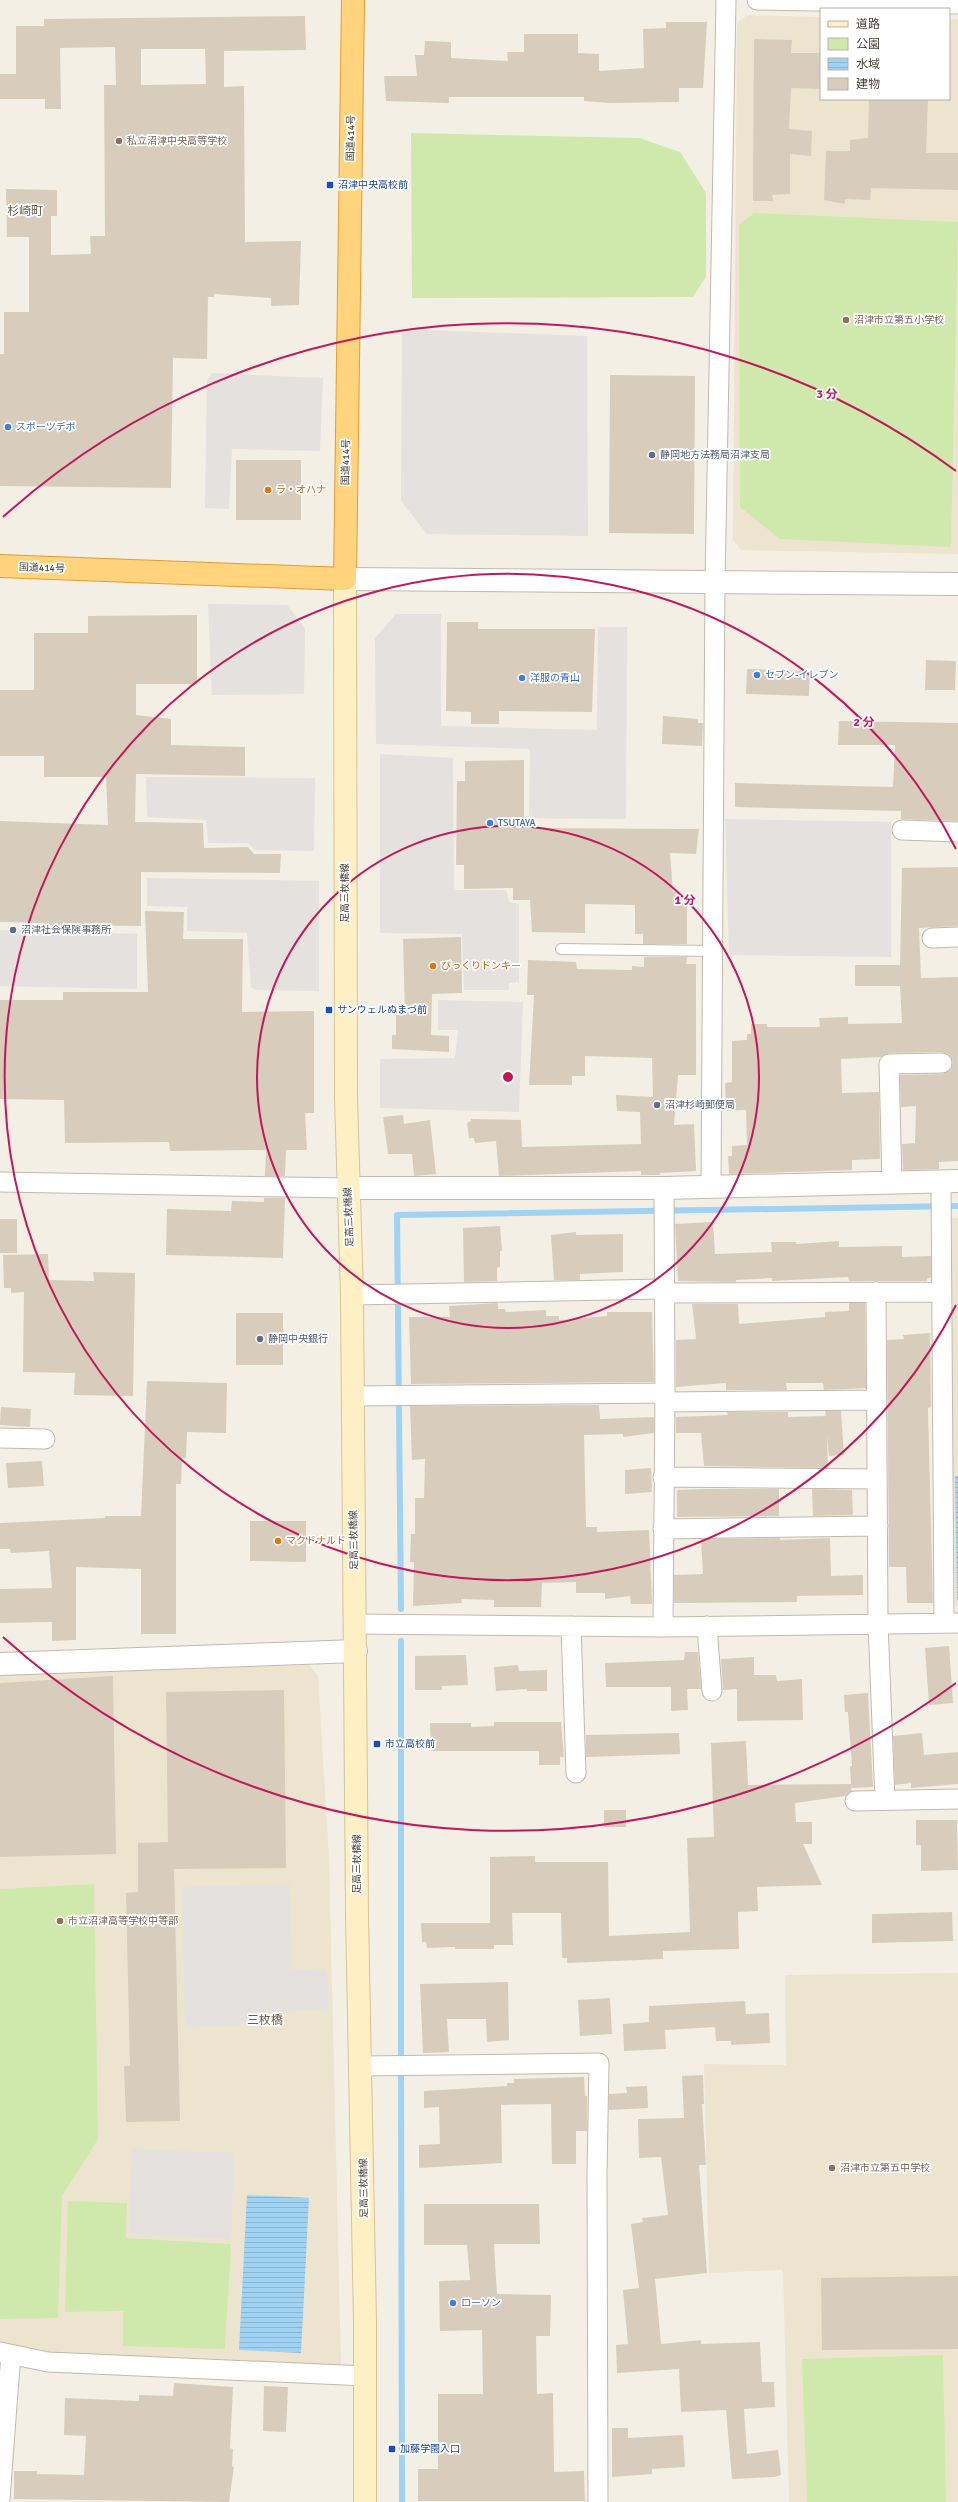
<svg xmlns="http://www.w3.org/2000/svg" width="958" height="2502" font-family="Signika,'Noto Sans JP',sans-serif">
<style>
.education{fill:#ede4cf}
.green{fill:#cfe9ac}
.parking{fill:#e4e1de}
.water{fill:url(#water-rules)}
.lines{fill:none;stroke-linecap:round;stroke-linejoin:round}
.stream{stroke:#9fd2f3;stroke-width:6}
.building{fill:#d8cdbd;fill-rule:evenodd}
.service-casing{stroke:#c2b9ab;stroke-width:12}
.minor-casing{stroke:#c2b9ab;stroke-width:21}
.tertiary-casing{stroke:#c2b9ab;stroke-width:24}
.secondary-casing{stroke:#d5c393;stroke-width:24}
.trunk-casing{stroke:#e39d30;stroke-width:24}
.service{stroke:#fff;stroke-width:10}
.minor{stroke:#fff;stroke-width:19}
.tertiary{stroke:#fff;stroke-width:22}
.secondary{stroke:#ffefc4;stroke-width:22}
.trunk{stroke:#ffd47c;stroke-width:22}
.ring{fill:none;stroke:#c2185b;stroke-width:2}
.education-dot{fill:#8d6e63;stroke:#fff;stroke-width:1.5}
.transit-dot{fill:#1a4fb4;stroke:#fff;stroke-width:1.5}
.shop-dot{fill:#3f7fe0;stroke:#fff;stroke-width:1.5}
.service-dot{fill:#5c6f8a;stroke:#fff;stroke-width:1.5}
.food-dot{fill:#e8710a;stroke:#fff;stroke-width:1.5}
.labels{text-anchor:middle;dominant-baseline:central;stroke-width:3.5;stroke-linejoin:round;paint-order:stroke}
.street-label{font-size:10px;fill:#463f35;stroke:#fff}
.education-label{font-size:10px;fill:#785e54;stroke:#fff;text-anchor:start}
.transit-label{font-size:10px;fill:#164399;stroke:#fff;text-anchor:start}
.shop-label{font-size:10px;fill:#366cbe;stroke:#fff;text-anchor:start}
.service-label{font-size:10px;fill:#4e5e75;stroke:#fff;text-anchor:start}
.food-label{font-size:10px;fill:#c56008;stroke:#fff;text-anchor:start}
.quarter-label{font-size:12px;fill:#695d4b;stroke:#fff}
.centre{fill:#c2185b;stroke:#fff;stroke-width:2}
.ring-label{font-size:12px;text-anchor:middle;font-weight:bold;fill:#c2185b;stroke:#fff;stroke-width:3.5;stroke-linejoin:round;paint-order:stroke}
</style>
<defs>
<pattern id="water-rules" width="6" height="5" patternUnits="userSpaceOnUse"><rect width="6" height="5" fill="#9fd2f3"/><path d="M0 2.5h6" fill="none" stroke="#8ab5d1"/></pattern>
</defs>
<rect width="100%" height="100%" fill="#f3efe5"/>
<!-- education -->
<path class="education" d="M747 15 821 17V99H949V19H958V554L741 550 733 540 737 23Z
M949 1218H958V1606H955Z
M309 1665 318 1676 329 1859 341 2366 51 2354 0 2343V1675Z
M958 1973V2502H789L783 2270 709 2273 704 2064 786 2065 785 1975Z"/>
<!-- green -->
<path class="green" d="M411 133 639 138 680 152 706 193V277L693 297 412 298Z
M754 213 958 222 951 547 780 539 740 507 739 225Z
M94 1884 98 2139 62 2196 58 2318 0 2319V1889Z
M68 2201 127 2203 126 2238 231 2244 225 2349 123 2346V2311L65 2312Z
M943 2355 946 2502H807L802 2359Z"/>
<!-- parking -->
<path class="parking" d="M426 330 587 336 588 536 427 534 401 501 402 331Z
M212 373 323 378 320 451 232 449 229 509 205 508 207 381Z
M208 604 287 605 305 628 304 694 212 695Z
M396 614H441V726L597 730 598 627H627L626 819 529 818 530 749 376 744 375 638Z
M380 754 453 758 454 887 456 890H506L509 902 519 904V982L509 983V990H464L462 934 380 933Z
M146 777 315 778 314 851 255 850 248 843H208L206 820 147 817Z
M725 819 891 822V957L729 955Z
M147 878 319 881V991L256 990 251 987 247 933 187 931V907L147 906Z
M0 930 137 934V989L0 986Z
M438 1000 523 1002 519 1112 380 1108V1059L455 1058 458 1030H438Z
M290 1884 292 1970 327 1969 329 2009 264 2012 265 2025 185 2027 182 1887Z
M132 2149 234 2153 231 2239 129 2234Z"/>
<!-- water -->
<path class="water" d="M955 1476H958V1600H957Z
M247 2195 309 2198 301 2353 239 2350Z"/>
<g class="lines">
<!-- stream -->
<path class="stream" d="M401 1609 397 1215 958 1206
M401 1641V2057
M401 2074 402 2502"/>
</g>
<!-- building -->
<path class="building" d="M305 16 306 50 224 51V87L244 86 245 242 301 241 299 305 271 306V298L214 294V297H208L207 359 173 358 171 488 0 486V354H4V312H29V237H7L6 189 57 190V216H51V255L91 254 90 236H105L104 85H116L115 47 60 48 61 109H45V99H0V74H16V26H44V19ZM141 49H205L206 84 141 85Z
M666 22H707L703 88H679V102L610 103 584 101V97H449V103L386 101 384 76H417L415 55H424L425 41 451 42V58L508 61 507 52H524V34H578V53L599 54V71L644 68 643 29 666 28Z
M754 39 792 40 791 53H821V89L791 88 789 129 812 131 811 156 790 154V194L772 195 773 201H753Z
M869 99H928L926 153H958V190L871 188 870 200 845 199V204L824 200 826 151H850V140L868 138Z
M610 375 695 376 694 534 609 533Z
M236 460H301V520H236Z
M197 615V684H136V715L171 719V745L245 747V776L136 774 135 822 203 823 204 848 248 847 254 854H281L280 873 141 872V926L42 925V923L0 922V821L108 825 106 777H44V756H0V690H34V633H88V616Z
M447 622H478V629H595L592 712 499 711V724H471V712L446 711Z
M926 660 956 661 955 690H925Z
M747 669 810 671 809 696 746 694Z
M663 716 698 719V723H703L702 746 662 744Z
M839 721 958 723V821L901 819V811L735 807V783L893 787 895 745H838Z
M524 760V828L699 829 696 854 670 853 673 892H676L675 903H687V944H643V934H635V905L585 904V933L532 932 530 900H513V888L464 889V865H456L457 781H465V761Z
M958 867V926L919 928 921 978 958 977V1161L939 1162V1169L903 1170 902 1144 915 1143 916 1106 901 1107 900 1075 943 1074 951 1069 953 1062 948 1054 942 1052 889 1053 881 1057 841 1059 842 1093 879 1092 880 1159 852 1160V1170L729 1174 728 1156H732V1146L747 1145 746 1110 726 1111 725 1083 732 1082V1041L747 1040V1034H751V1024H767V1027H820L819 1018 848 1017V1024L902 1023 900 986H855V965H900L902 868Z
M145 911 184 912 183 939H243L242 1012 314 1011V1113H305L307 1150H286L285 1176H265L266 1150 170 1151 169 1142 65 1143 64 1100 0 1099V1000H63V992H148Z
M461 937 462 993 432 994 431 1035 449 1036V1052L392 1049V1035H396V1015H405L403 939Z
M644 957H687L686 964H696V1075H678L674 1125 694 1124 696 1171 660 1173V1175H641V1171L499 1176 496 1141 475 1143 474 1138H469L467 1123 471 1121V1119L521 1120 522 1147 641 1144 640 1112 617 1111 616 1095 653 1097 652 1058 585 1056V1076H572V1085H529L534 995H527L528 960 576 962 577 969 632 970V966L644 967Z
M403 1115 404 1124 430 1120 436 1174 414 1176 412 1154H388L383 1117Z
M264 1198H285L283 1258 166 1255 167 1209 231 1211 232 1201 264 1202Z
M0 1219H17V1253H0Z
M713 1222 715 1254 772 1252 771 1242H796V1244L839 1241V1247L902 1246V1257L931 1256V1278H927V1281H849L848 1277 772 1281V1278L736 1280V1282L678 1281 675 1224Z
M500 1226 502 1251H500V1267L497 1268V1281L464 1282 463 1228Z
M576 1232V1235L623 1234V1272L580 1274V1280H554L551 1235Z
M48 1254 49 1280 94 1281 93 1272 135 1273 133 1396 74 1395 75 1373 23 1372 24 1292 11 1293V1288H4L3 1255Z
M498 1303V1309H505L506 1312 546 1310V1316H559V1320L607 1316V1312H652L654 1382 411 1384 409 1317H450L449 1306Z
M849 1303H865L866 1388 824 1390 823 1383H786L787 1390H726V1383L676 1387V1340L696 1339 692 1304H738L739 1324 825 1317V1312L849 1311Z
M236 1313H283V1365H236Z
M930 1333 931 1407 928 1408 933 1603H907L906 1567H889L887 1340 904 1339 903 1335Z
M147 1381 227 1383 226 1433 187 1432 186 1458H182L181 1484H176V1634H141V1569L76 1567V1640L52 1641V1622L0 1623V1589L52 1588 49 1551 11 1553 10 1549H0V1523L105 1518V1516H141Z
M599 1405 600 1419 654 1417V1433L623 1437V1434L584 1435 586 1527H597V1532L649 1530 652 1604H631L630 1596 605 1599V1593H576V1582L542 1583 541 1607H494V1600L461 1599 462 1603 413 1606 414 1562H410L411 1534H415V1498H424L425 1459 412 1460 410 1406Z
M1 1407 31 1409 30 1427 0 1425Z
M825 1411H841L844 1455 829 1456 827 1435 828 1468 704 1466 701 1433H676V1417L728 1415 727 1412H788V1417L826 1416Z
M42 1461 44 1486 8 1488 6 1463Z
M651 1468 652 1492 625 1494V1470Z
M705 1489H779V1516L677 1517V1490Z
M812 1489 852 1490 853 1515 813 1516Z
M250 1521H306V1562L250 1561Z
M780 1538V1540L830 1538 831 1576 863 1575V1595L797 1596V1602L674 1603V1575L703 1574 701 1539Z
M949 1646 953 1703 929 1705 925 1648Z
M685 1652H698L701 1689H687L688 1710 671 1711V1687H606L605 1663 684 1660Z
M466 1655 468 1685 442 1686V1690H415V1656Z
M754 1657V1675H776L777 1681 802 1679 803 1720 737 1721V1689L723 1690 721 1659Z
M518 1665 519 1671 547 1670V1691H527V1689L496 1691 494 1667Z
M113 1676 116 1854 0 1857V1683Z
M284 1690 286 1868 174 1869 180 2121 126 2122 124 2066H130L126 1893 138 1892V1843L168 1842 166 1692Z
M868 1693 873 1787 851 1788 852 1791 845 1796 795 1803 796 1822H812V1844H803L822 1885 757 1887 758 1911 738 1912 739 1949 663 1951V1959L567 1963V1958H562L561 1913H512L513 1945H494V1949H455V1947L427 1948 426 1942H422L421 1923H490V1857L535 1856V1862H608L609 1936 690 1932 687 1838 714 1837 711 1743 746 1741 748 1785 851 1784 850 1766H852L848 1712H845L844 1695Z
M494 1722H561L564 1757H560V1765H539V1751H431L430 1723H471V1727L494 1726Z
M679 1733 680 1754 586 1757V1735Z
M922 1733 924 1755 958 1752V1784L911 1788V1783L895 1785 893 1736Z
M604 1810H626V1827H604Z
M916 1820H957L958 1870 921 1871V1845H916Z
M952 1912 953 1941 872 1943V1914Z
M508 1982 509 2040 487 2042 486 2019H447L449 2052 423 2053 420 1984Z
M610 1998 612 2034 580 2036 578 2000Z
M745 2001 746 2014 769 2013 770 2043 731 2045V2041H716L715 2027 665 2030 666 2049 624 2051 623 2024 649 2022V2006Z
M703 2075 704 2104H702L706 2165H699L707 2273 655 2279 661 2344 701 2340V2344L760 2342 762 2382H774L775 2407 744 2409 747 2454 778 2450 781 2475 775 2477 732 2479 726 2410 681 2412 679 2369 617 2373 616 2345 628 2344 623 2290 639 2288 631 2224 643 2222 642 2218 668 2215 661 2157 639 2158 638 2119 684 2118 682 2076Z
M584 2077 585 2096H587V2131H576V2164H552L551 2104 501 2105 502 2163 419 2168V2145L440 2144 439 2107 424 2108V2091L507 2086V2083H514V2079Z
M647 2086 648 2108 609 2110V2094L627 2093 626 2087Z
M424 2204H539L540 2244H494L497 2294 551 2295 550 2336H536L537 2394 553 2393 554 2472 584 2471 585 2501H418V2469H438V2394H483L482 2330 440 2331 439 2281 470 2280 467 2245H424Z
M958 2276V2349L822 2350 821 2278Z
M174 2383 233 2387 230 2448 233 2449 232 2466 234 2467 229 2502 14 2499V2471H37V2474L84 2475 86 2436 64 2435 65 2398 139 2401V2395L173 2396Z
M264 2386 288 2387 286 2432 263 2431Z
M612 2428H628V2438L683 2435 685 2467 652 2469V2474L612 2477Z"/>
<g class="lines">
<!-- service casing -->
<g class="service-casing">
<path id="service" d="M561 949 712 951"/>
</g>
<!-- minor casing -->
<g class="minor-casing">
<path id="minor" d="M757 0 958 4
M902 830 958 832
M932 938 958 937
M941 1181 944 1623
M0 1182 348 1188
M892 1182 889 1064 942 1063
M711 1185 715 583 726 0
M876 1292 878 1623 885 1800
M352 1295 664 1289 673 1293 941 1292
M353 1396 665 1393
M665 1402 877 1400
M0 1438 45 1439
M663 1477 877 1479
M663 1529 878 1526
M355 1624 663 1627 958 1623
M571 1626 576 1773
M707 1626 712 1691
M663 1627 665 1393 664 1188
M855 1801 958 1799
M362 2066 599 2063 597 2173 598 2502
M0 2352 48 2362 366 2376
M0 2405H7L11 2355
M0 2499 7 2405"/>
</g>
<!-- tertiary casing -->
<g class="tertiary-casing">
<path id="tertiary" d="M345 579 958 584
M348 1188H664L958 1181
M0 1664 356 1651"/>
</g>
<!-- secondary casing -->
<g class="secondary-casing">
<path id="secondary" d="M345 579 346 1098 352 1295 357 1916 365 2321V2502"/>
</g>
<!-- trunk casing -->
<g class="trunk-casing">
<path id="trunk" d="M0 566 345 579 353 0"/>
</g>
<!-- service -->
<use href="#service" class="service"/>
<!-- minor -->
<use href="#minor" class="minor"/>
<!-- tertiary -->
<use href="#tertiary" class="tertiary"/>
<!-- secondary -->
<use href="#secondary" class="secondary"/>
<!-- trunk -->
<use href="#trunk" class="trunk"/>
</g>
<!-- distance rings -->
<g class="ring">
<circle cx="508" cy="1077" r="251"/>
<path d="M956 1305A503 503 0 1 1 956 849"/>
<path d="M956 1683A754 754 0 0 1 3 1637M3 517A754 754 0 0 1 956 471"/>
</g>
<!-- markers -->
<g class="education-dot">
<circle cx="119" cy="141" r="4"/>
<circle cx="846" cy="320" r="4"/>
<circle cx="60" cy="1921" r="4"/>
<circle cx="832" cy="2168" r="4"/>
</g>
<g class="transit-dot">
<rect x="326" y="181" width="8" height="8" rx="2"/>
<rect x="325" y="1006" width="8" height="8" rx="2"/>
<rect x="373" y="1740" width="8" height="8" rx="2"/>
<rect x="388" y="2445" width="8" height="8" rx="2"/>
</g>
<g class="shop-dot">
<circle cx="8" cy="427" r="4"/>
<circle cx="757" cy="675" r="4"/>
<circle cx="522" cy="678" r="4"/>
<circle cx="490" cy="823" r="4"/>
<circle cx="453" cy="2303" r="4"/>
</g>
<g class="service-dot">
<circle cx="652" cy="455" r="4"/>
<circle cx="13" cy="930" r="4"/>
<circle cx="657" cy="1105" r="4"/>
<circle cx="260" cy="1339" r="4"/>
</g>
<g class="food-dot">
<circle cx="268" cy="490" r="4"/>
<circle cx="433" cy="966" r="4"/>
<circle cx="278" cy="1541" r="4"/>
</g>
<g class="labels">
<!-- street labels -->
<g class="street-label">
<text transform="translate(351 138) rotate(-89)">国道414号</text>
<text transform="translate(346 462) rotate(-89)">国道414号</text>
<text transform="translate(42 568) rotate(2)">国道414号</text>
<text transform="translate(345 893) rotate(-90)">足高三枚橋線</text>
<text transform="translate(349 1217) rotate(-92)">足高三枚橋線</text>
<text transform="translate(354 1540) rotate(-91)">足高三枚橋線</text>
<text transform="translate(357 1864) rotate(-90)">足高三枚橋線</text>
<text transform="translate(364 2188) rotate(-91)">足高三枚橋線</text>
</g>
<!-- education labels -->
<g class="education-label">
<text x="127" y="141">私立沼津中央高等学校</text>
<text x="854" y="320">沼津市立第五小学校</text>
<text x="68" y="1921">市立沼津高等学校中等部</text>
<text x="840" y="2168">沼津市立第五中学校</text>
</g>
<!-- transit labels -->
<g class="transit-label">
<text x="338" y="185">沼津中央高校前</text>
<text x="337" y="1010">サンウェルぬまづ前</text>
<text x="385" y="1744">市立高校前</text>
<text x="400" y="2449">加藤学園入口</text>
</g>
<!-- shop labels -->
<g class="shop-label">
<text x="16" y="427">スポーツデポ</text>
<text x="765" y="675">セブン-イレブン</text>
<text x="530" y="678">洋服の青山</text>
<text x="498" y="823">TSUTAYA</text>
<text x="461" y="2303">ローソン</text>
</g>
<!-- service labels -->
<g class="service-label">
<text x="660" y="455">静岡地方法務局沼津支局</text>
<text x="21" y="930">沼津社会保険事務所</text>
<text x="665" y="1105">沼津杉崎郵便局</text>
<text x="268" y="1339">静岡中央銀行</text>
</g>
<!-- food labels -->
<g class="food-label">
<text x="276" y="490">ラ・オハナ</text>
<text x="441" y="966">びっくりドンキー</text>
<text x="286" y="1541">マクドナルド</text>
</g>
<!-- quarter labels -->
<g class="quarter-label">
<text x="25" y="211">杉崎町</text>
<text x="265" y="2020">三枚橋</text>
</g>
</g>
<circle cx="508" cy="1077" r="6" class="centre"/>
<g class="ring-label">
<text x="827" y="398">3 分</text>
<text x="864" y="726">2 分</text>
<text x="685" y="904">1 分</text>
</g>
<!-- legend -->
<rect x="820" y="8" width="130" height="92" fill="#ffffff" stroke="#b5b2ae"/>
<rect x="828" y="21" width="20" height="6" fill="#ffefc4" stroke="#b5b2ae"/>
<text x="856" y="28" font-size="12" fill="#463f35">道路</text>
<rect x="828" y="38" width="20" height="12" fill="#cfe9ac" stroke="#b5b2ae"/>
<text x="856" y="48" font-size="12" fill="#463f35">公園</text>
<rect x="828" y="58" width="20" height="12" fill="url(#water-rules)" stroke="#b5b2ae"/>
<text x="856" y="68" font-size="12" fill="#463f35">水域</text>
<rect x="828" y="78" width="20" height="12" fill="#d8cdbd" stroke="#b5b2ae"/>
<text x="856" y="88" font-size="12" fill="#463f35">建物</text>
</svg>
